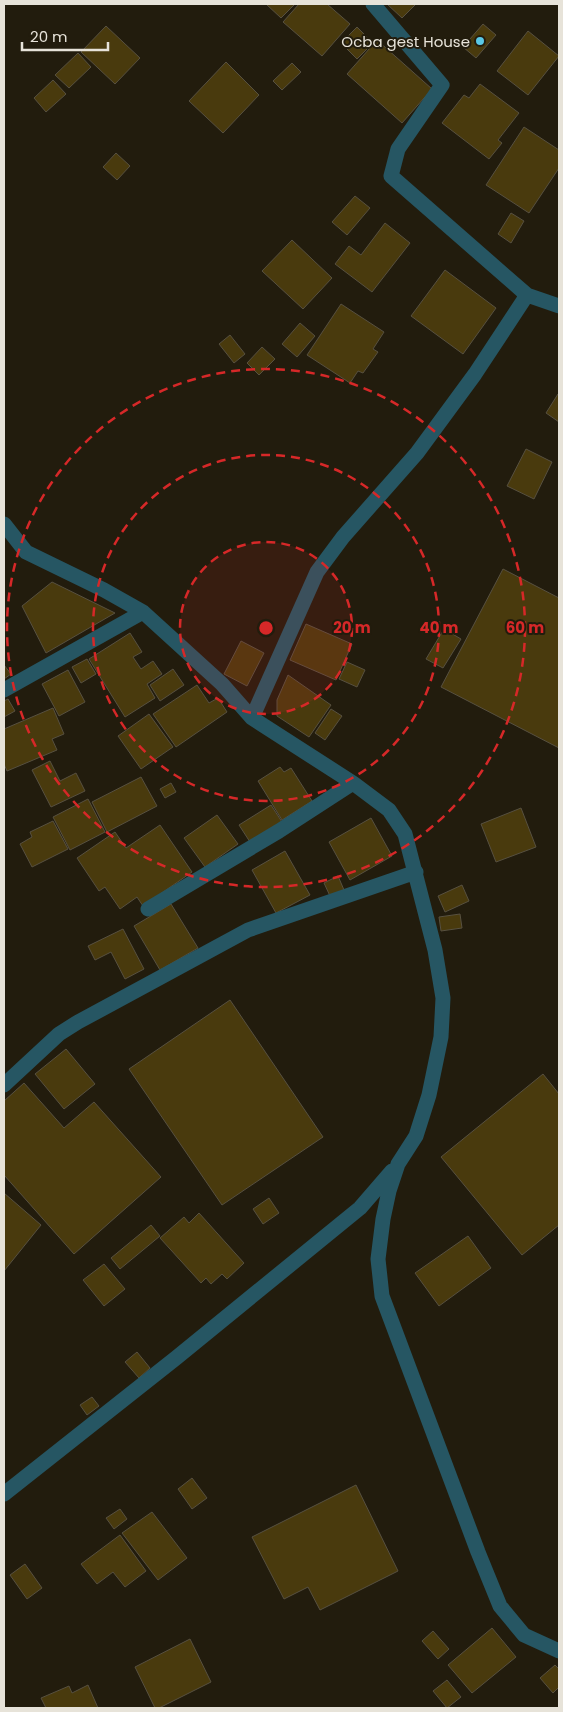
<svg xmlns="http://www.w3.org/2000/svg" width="563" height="1712" font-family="Poppins,sans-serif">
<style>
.building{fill:#493a0d;stroke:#575040}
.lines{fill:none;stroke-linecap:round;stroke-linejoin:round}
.street{stroke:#265663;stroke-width:15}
.ring{fill:none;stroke:#d62828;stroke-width:2.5;stroke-dasharray:9 6}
.poi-dot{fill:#5ac8e5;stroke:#221c0d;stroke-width:2}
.labels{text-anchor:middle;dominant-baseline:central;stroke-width:4;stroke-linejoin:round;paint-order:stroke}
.poi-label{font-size:15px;fill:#e7e3d9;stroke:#221c0d;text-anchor:end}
.centre{fill:#d62828;stroke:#221c0d;stroke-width:2.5}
.ring-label{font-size:15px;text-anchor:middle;font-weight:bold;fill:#d62828;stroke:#221c0d;stroke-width:4;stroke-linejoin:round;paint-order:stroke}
</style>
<rect width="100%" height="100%" fill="#221c0d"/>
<!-- building -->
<path class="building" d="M266 4H295L281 18Z
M299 4H327L350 24 322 56 283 22Z
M387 4H416L402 18Z
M483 24 496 35 476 58 463 47Z
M106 26 140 58 115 84 81 52Z
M357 27 373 43 357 59 341 43Z
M528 31 559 56 528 95 497 71Z
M377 40 432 89 402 123 347 74Z
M78 53 91 67 69 88 55 75Z
M226 62 259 95 223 133 189 101Z
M292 63 301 72 282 90 273 81Z
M53 80 66 94 46 112 34 98Z
M480 84 519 113 498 140 502 143 489 159 442 123 464 95 469 98Z
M524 127 559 150V168L529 213 486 185Z
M116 153 130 166 117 180 103 167Z
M355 196 370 208 347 235 332 222Z
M511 213 524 221 511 243 498 234Z
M385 223 410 243 372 292 335 264 349 246 361 255Z
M292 240 332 278 303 309 262 271Z
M445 270 496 308 463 354 411 316Z
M341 304 384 332 373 349 378 352 363 373 358 371 350 383 307 355Z
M300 323 315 336 297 357 282 344Z
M230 335 245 354 234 363 219 344Z
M262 347 275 359 259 375 247 363Z
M558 394 559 395V422L546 413Z
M526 449 552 462 534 499 507 486Z
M503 569 559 598V748L441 687Z
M52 582 115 613 46 653 22 606Z
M306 624 352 644 336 680 290 660Z
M444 629 461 639 443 668 426 659Z
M130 633 142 652 133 657 141 669 153 661 162 674 147 684 155 698 125 717 89 659Z
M241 641 264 653 247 686 224 674Z
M87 659 96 674 81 683 72 667Z
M347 662 365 670 357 687 339 679Z
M4 665 11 674 4 679Z
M173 669 184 685 160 701 150 685Z
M68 670 85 702 59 716 42 684Z
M288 675 331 705 309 737 277 716V700Z
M197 685 209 703 218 698 227 712 176 747 153 714Z
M8 699 15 711 4 717V701Z
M53 708 64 734 52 739 57 750 7 771 4 764V729Z
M331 709 342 716 325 740 315 733Z
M149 714 173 747 141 769 118 736Z
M50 761 60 781 76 773 85 791 51 807 32 770Z
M280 767 284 772 291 768 312 801 282 820 258 781Z
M141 777 157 806 107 832 92 802Z
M171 783 176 792 165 798 160 789Z
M88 799 105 832 70 850 53 817Z
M271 805 282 822 250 842 239 825Z
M521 808 536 847 496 862 481 824Z
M217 815 238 844 205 867 184 838Z
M371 818 392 856 350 880 329 842Z
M53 821 68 849 32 867 20 844 32 837 30 832Z
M160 825 192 872 143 906 137 897 120 909 105 887 99 891 77 858 115 832 126 848Z
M285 851 310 895 276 913 252 870Z
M338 876 344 890 330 896 324 883Z
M462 885 469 901 445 912 438 896Z
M171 904 198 948 160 970 134 926Z
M460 914 462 928 441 931 439 917Z
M123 929 144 969 125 979 111 952 95 960 88 946Z
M230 1000 323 1137 222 1205 129 1069Z
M66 1049 95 1084 64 1109 35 1074Z
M543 1074 559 1094V1225L522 1255 441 1157Z
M24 1083 64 1128 94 1102 161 1177 74 1254 4 1175V1101Z
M4 1193 41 1225 4 1271Z
M269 1198 279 1213 263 1224 253 1209Z
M199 1213 244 1263 227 1279 222 1274 211 1284 206 1278 201 1283 160 1238 184 1217 189 1223Z
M151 1225 160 1236 120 1269 111 1258Z
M468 1236 491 1268 439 1306 415 1273Z
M104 1264 125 1289 104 1306 83 1280Z
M137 1352 150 1368 139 1378 125 1362Z
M92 1397 99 1406 87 1415 80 1405Z
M192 1478 207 1498 192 1509 178 1489Z
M356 1485 398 1571 320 1610 308 1587 284 1599 252 1537Z
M120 1509 127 1519 114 1529 106 1518Z
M152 1512 187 1558 158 1580 122 1533Z
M120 1535 146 1571 125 1587 113 1572 97 1584 81 1564Z
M25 1564 42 1588 27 1599 10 1575Z
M492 1628 516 1657 472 1693 448 1665Z
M433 1631 449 1649 438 1659 422 1641Z
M190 1639 211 1682 159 1708H155L135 1667Z
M555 1665 559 1669V1687L553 1693 540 1678Z
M447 1680 461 1697 447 1708 433 1691Z
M88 1685 98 1708H46L41 1698 69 1686 72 1693Z"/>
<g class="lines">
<!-- street -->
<path class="street" d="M373 4 442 85 398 149 391 176 527 295 559 306
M4 524 26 552 104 590 143 612 222 684 252 718 353 783 389 810 405 834 435 950 443 998 441 1037 429 1095 416 1136 398 1164 389 1191 383 1219 378 1259 382 1296 478 1552 500 1606 524 1635 559 1651
M4 690 143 612
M252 718 317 572 343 537 417 453 475 374 527 295
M148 909 279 831 353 783
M4 1085 59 1034 78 1022 248 930 416 872
M4 1494 176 1358 360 1208 392 1171"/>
</g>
<!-- distance rings -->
<circle cx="266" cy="628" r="86" fill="#d62828" fill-opacity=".12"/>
<g class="ring">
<circle cx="266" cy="628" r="86"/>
<circle cx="266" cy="628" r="173"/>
<circle cx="266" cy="628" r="259"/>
</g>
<!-- markers -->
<circle class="poi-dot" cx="480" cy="41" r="5"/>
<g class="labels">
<!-- poi labels -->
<g class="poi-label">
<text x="470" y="41">Ocba gest House</text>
</g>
</g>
<circle cx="266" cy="628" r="8" class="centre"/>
<g class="ring-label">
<text x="352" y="633">20 m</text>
<text x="439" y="633">40 m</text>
<text x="525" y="633">60 m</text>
</g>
<!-- border -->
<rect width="563" height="1712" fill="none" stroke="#e7e3d9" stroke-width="10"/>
<!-- scale -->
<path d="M22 42v8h86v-8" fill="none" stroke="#e7e3d9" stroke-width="2.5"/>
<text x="30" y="42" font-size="15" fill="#e7e3d9" stroke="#221c0d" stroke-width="4" paint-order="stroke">20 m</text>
</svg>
